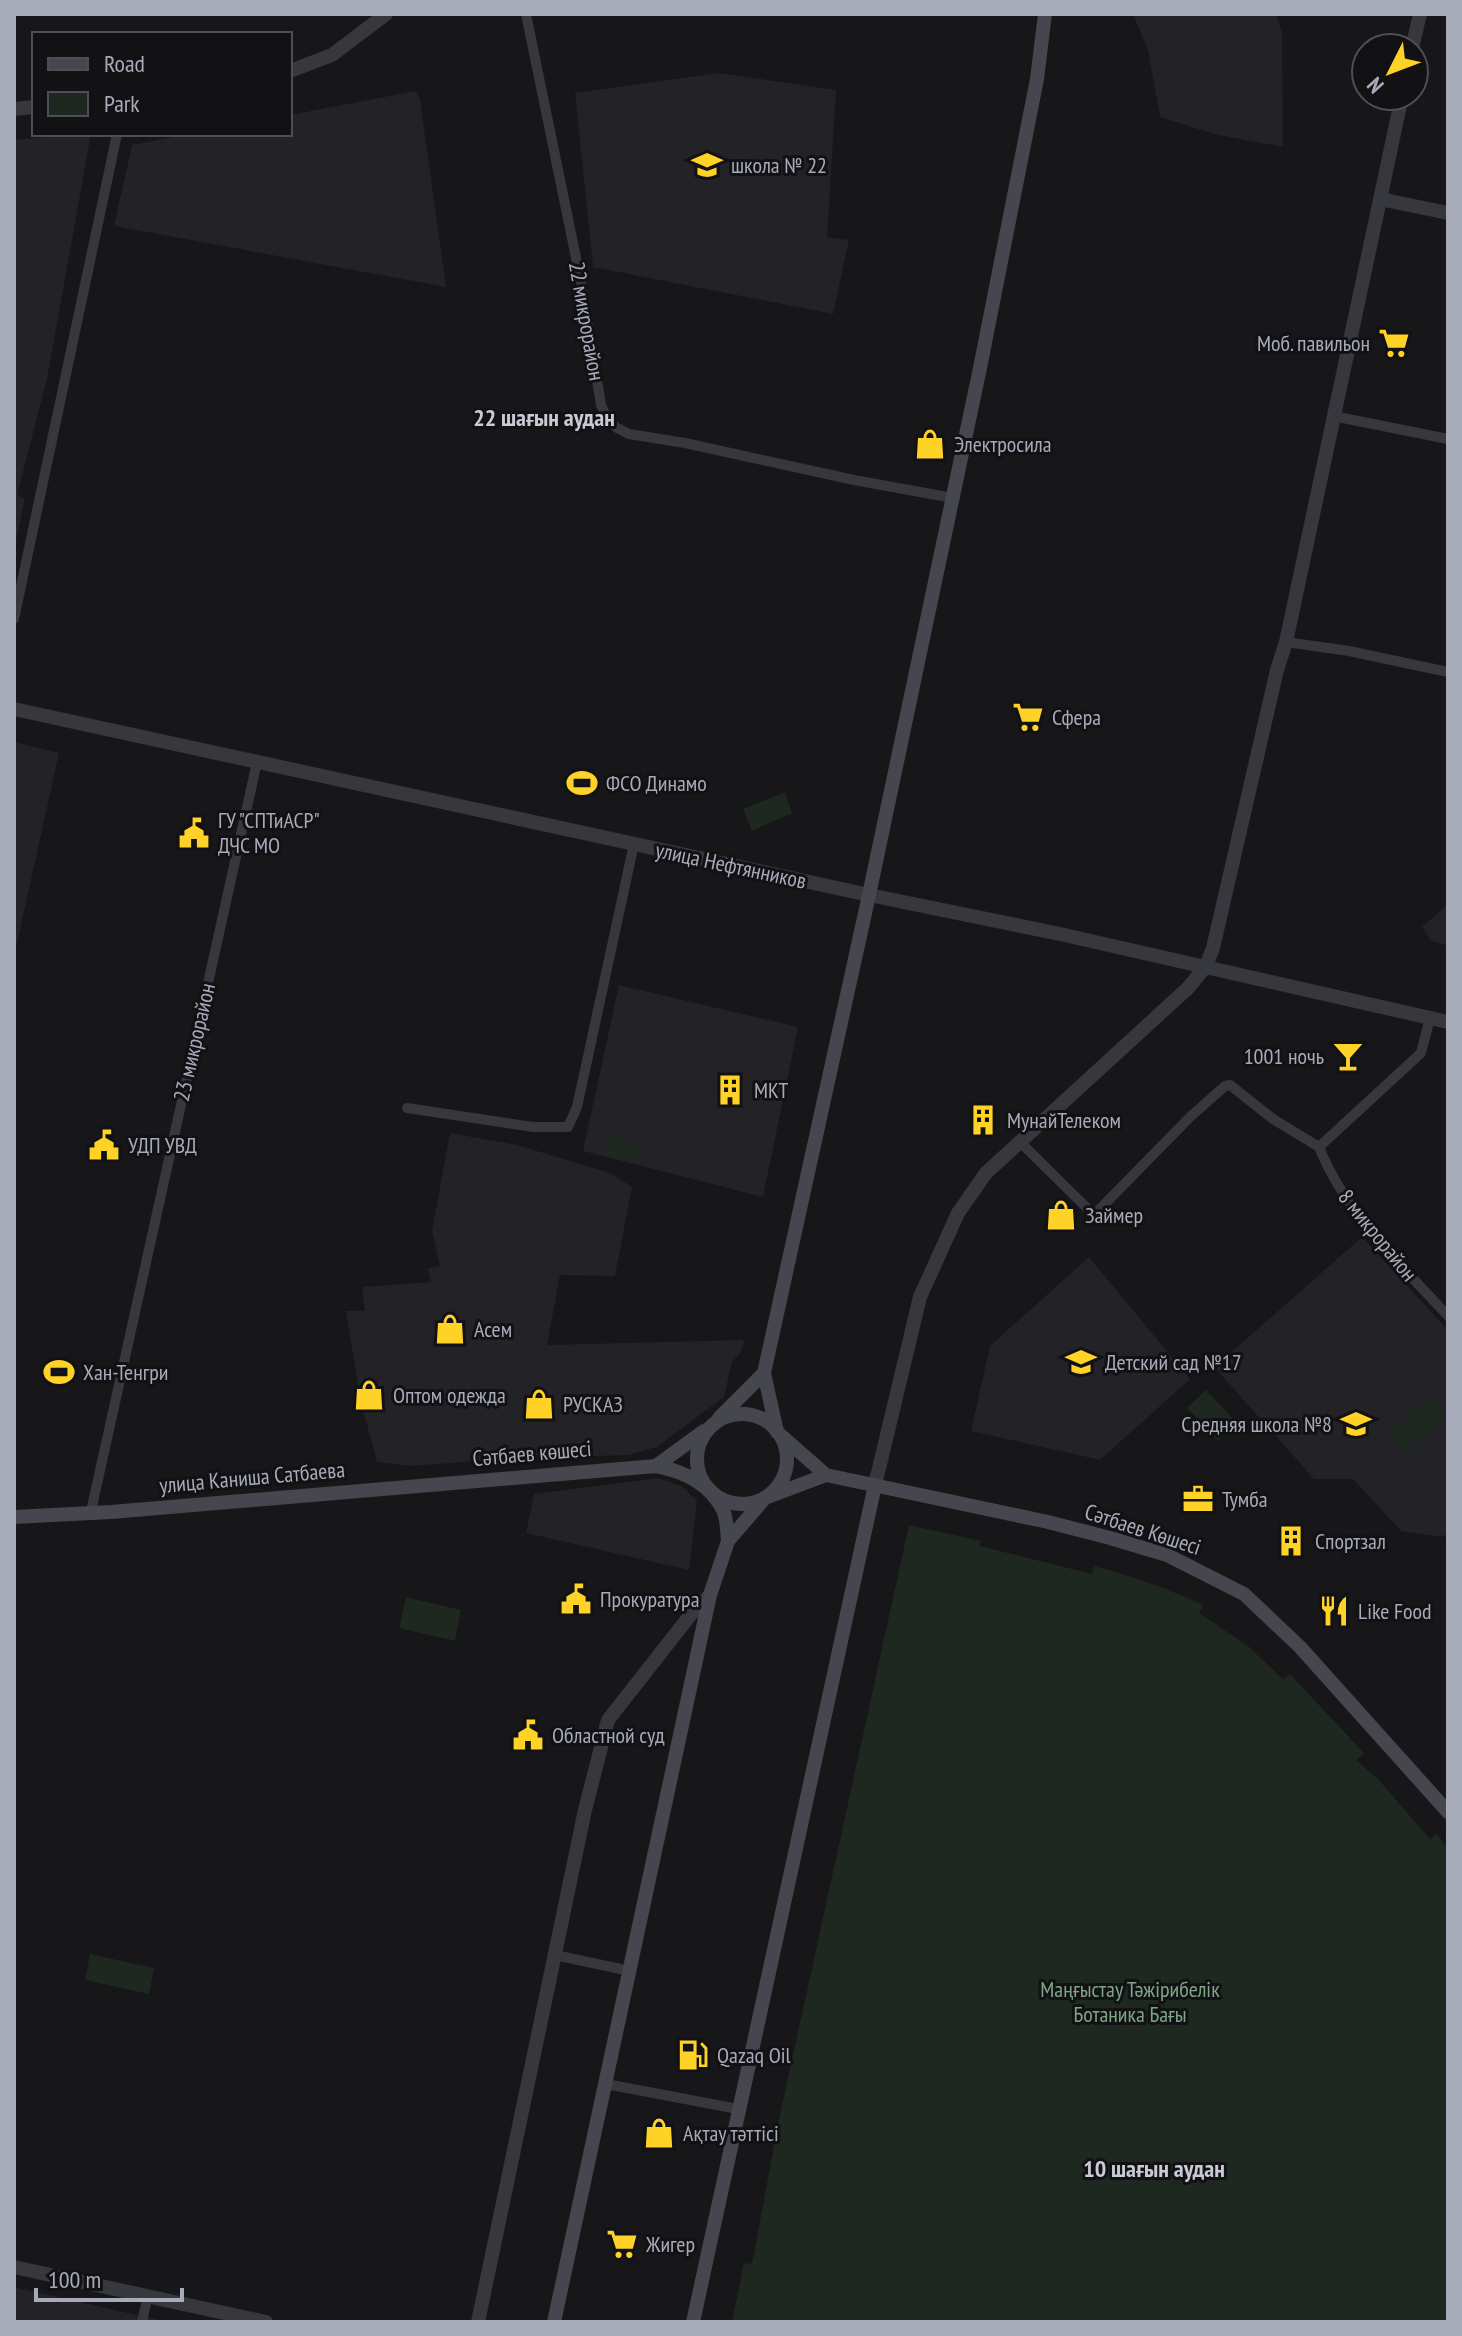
<svg xmlns="http://www.w3.org/2000/svg" width="1462" height="2336" font-family="'PT Sans Narrow',sans-serif">
<style>
.built{fill:#232226}
.green{fill:#1e2720}
.lines{fill:none;stroke-linecap:round;stroke-linejoin:round}
.minor{stroke:#37373e;stroke-width:10}
.tertiary{stroke:#37373e;stroke-width:14}
.secondary{stroke:#45464e;stroke-width:14}
.labels{text-anchor:middle;dominant-baseline:central;stroke-width:6;stroke-linejoin:round;paint-order:stroke}
.poi-label{font-size:22px;fill:#a7abb9;stroke:#121114;text-anchor:start}
.street-label{font-size:22px;fill:#a7abb9;stroke:#121114}
.park-label{font-size:22px;fill:#7da685;stroke:#121114}
.neighbourhood-label{font-size:24px;font-weight:bold;fill:#c9cad5;stroke:#121114}
</style>
<rect width="100%" height="100%" fill="#171619"/>
<!-- built -->
<path class="built" d="M1133 14H1276L1282 33 1283 147 1214 134 1160 117 1148 50Z
M719 73 836 90 827 237 849 240 833 314 593 267 575 93Z
M415 91 420 99 446 287 114 226 132 145 189 134H290V115Z
M75 134H91L47 379 17 495 25 498 14 551V140Z
M14 742 59 753 14 957Z
M1448 904V945L1431 941 1422 927Z
M619 985 798 1027 763 1197 583 1151Z
M450 1133 517 1145 610 1173 632 1187 615 1276 560 1275 547 1345 744 1340 741 1352 732 1362 724 1397 657 1447 628 1455 503 1459 411 1466 377 1462 361 1402 346 1311H365L362 1287 431 1282 428 1268 440 1266 432 1231Z
M1362 1237 1448 1330V1532L1442 1537 1401 1531 1353 1479H1314L1216 1369 1218 1364Z
M1089 1257 1190 1379 1100 1460 971 1431 990 1346Z
M659 1478 683 1487 697 1501 689 1570 526 1533 534 1494Z
M14 2287 167 2322H14Z"/>
<!-- green -->
<path class="green" d="M785 792 792 813 752 831 743 809Z
M608 1135 644 1144 639 1163 603 1154Z
M1206 1390 1237 1423 1218 1441 1187 1408Z
M1427 1395 1446 1415 1405 1453 1386 1433Z
M909 1525 981 1541 980 1546 1092 1574 1094 1566C1132 1576 1167 1588 1203 1605L1199 1613 1248 1646 1283 1679 1290 1674 1364 1753 1356 1760 1378 1779 1430 1839 1436 1834 1448 1847V2322H732L744 2263 752 2264 780 2114Z
M406 1597 461 1610 455 1641 399 1628Z
M90 1954 154 1968 149 1994 85 1980Z"/>
<g class="lines">
<!-- minor -->
<path class="minor" d="M526 14 581 282 601 405 607 418 617 428 629 434 685 443 854 480 953 498
M1333 416 1448 439
M14 619 117 134
M1286 642 1349 651 1448 672
M407 1108 533 1127H568L577 1107 634 844
M1020 1142 1094 1215 1190 1117 1225 1086 1230 1085 1273 1119 1319 1147 1421 1053 1430 1018
M1319 1147C1346 1214 1400 1264 1448 1316
M91 1511 257 762
M555 1955 630 1971
M606 2084 738 2109
M142 2322 148 2295"/>
<!-- tertiary -->
<path class="tertiary" d="M1412 48 1420 14
M290 71 332 55 386 14
M14 109 34 107
M1380 199 1448 213
M14 709 869 895 1060 934 1448 1022
M875 1485 920 1297 958 1213 986 1173 1188 988 1206 966 1213 948 1277 670 1286 642 1402 96
M14 2267 266 2322
M478 2322 585 1810 608 1720 692 1613 710 1595"/>
<!-- secondary -->
<path class="secondary" d="M1045 14 1037 79 980 368 869 895 764 1373 777 1432 826 1475 1048 1522 1110 1538 1167 1555 1244 1594 1300 1647 1448 1812
M697 1459a45 45 0 1 1 90 0a45 45 0 1 1-90 0Z
M719 1418 764 1373
M656 1466 704 1431
M14 1517 111 1512 656 1466C683 1471 710 1484 723 1510 727 1518 727 1531 728 1541
M554 2322 710 1595 728 1541 765 1498 826 1475
M693 2322 875 1485"/>
</g>
<!-- icons -->
<defs>
<g id="school-bare" transform="scale(2.4)"><path d="M0-5L7-2L0 1L-7-2ZM-4 1L0 2.5L4 1V4Q0 6-4 4Z" fill="#ffd228" stroke="#121114" stroke-width="2.5" paint-order="stroke"/></g>
<g id="supermarket-bare" transform="scale(2.4)"><path d="M-6-5.5h2.5l.6 2H6L4.5 2H-2.5L-4.4-4H-6ZM-1.5 3.2a1.3 1.3 0 1 0 .1 0ZM3 3.2a1.3 1.3 0 1 0 .1 0Z" fill="#ffd228" stroke="#121114" stroke-width="2.5" paint-order="stroke"/></g>
<g id="shop-bare" transform="scale(2.4)"><path d="M-5-2.5h2.3a2.7 3.5 0 0 1 5.4 0H5L5.5 6h-11ZM-1.5-2.5h3a1.5 2.3 0 0 0-3 0Z" fill="#ffd228" stroke="#121114" stroke-width="2.5" paint-order="stroke"/></g>
<g id="stadium-bare" transform="scale(2.4)"><path d="M0-5a6.5 5 0 1 0 0 10a6.5 5 0 1 0 0-10ZM-3.5-1.8h7v3.6h-7Z" fill="#ffd228" stroke="#121114" stroke-width="2.5" paint-order="stroke"/></g>
<g id="civic-bare" transform="scale(2.4)"><path d="M-.6-6.5H3V-4.5H.6V-3L4-1V1h2V6H-6V1h2V-1L-.6-3ZM-1.2 2.5V6h2.4V2.5Z" fill="#ffd228" stroke="#121114" stroke-width="2.5" paint-order="stroke"/></g>
<g id="bar-bare" transform="scale(2.4)"><path d="M-6-5H6L.8 .8V4.5H3.5V6h-7V4.5H-.8V.8Z" fill="#ffd228" stroke="#121114" stroke-width="2.5" paint-order="stroke"/></g>
<g id="building-bare" transform="scale(2.4)"><path d="M-4-6H4V6H1V3H-1V6H-4ZM-2.5-4.3h1.7v1.8h-1.7ZM.8-4.3h1.7v1.8H.8ZM-2.5-1h1.7V.8h-1.7ZM.8-1h1.7V.8H.8Z" fill="#ffd228" stroke="#121114" stroke-width="2.5" paint-order="stroke"/></g>
<g id="office-bare" transform="scale(2.4)"><path d="M-6-3h4V-5.5h4V-3h4V5H-6ZM-1-4.5V-3h2v-1.5ZM-6 0V1H6V0Z" fill="#ffd228" stroke="#121114" stroke-width="2.5" paint-order="stroke"/></g>
<g id="restaurant-bare" transform="scale(2.4)"><path d="M-5-6h1v4h1v-4h1v4h1v-4h1v5L-1.5 .5V6h-2V.5L-5-1ZM5-6V6H3V1.5H1.5Q1.5-4 5-6Z" fill="#ffd228" stroke="#121114" stroke-width="2.5" paint-order="stroke"/></g>
<g id="fuel-bare" transform="scale(2.4)"><path d="M-5.5-6h7V0h2V4h1.3V-2.5L3-4.5l.8-.8L6-3V5H2.5V1h-1V6h-7ZM-4.2-4.7v3.2H.2V-4.7Z" fill="#ffd228" stroke="#121114" stroke-width="2.5" paint-order="stroke"/></g>
</defs>
<g fill-rule="evenodd">
<use href="#school-bare" x="707" y="165"/>
<use href="#supermarket-bare" x="1394" y="343"/>
<use href="#shop-bare" x="930" y="444"/>
<use href="#supermarket-bare" x="1028" y="717"/>
<use href="#stadium-bare" x="582" y="783"/>
<use href="#civic-bare" x="194" y="833"/>
<use href="#bar-bare" x="1348" y="1056"/>
<use href="#building-bare" x="730" y="1090"/>
<use href="#building-bare" x="983" y="1120"/>
<use href="#civic-bare" x="104" y="1145"/>
<use href="#shop-bare" x="1061" y="1215"/>
<use href="#shop-bare" x="450" y="1329"/>
<use href="#school-bare" x="1081" y="1362"/>
<use href="#stadium-bare" x="59" y="1372"/>
<use href="#shop-bare" x="369" y="1395"/>
<use href="#shop-bare" x="539" y="1404"/>
<use href="#school-bare" x="1356" y="1424"/>
<use href="#office-bare" x="1198" y="1499"/>
<use href="#building-bare" x="1291" y="1541"/>
<use href="#civic-bare" x="576" y="1599"/>
<use href="#restaurant-bare" x="1334" y="1611"/>
<use href="#civic-bare" x="528" y="1735"/>
<use href="#fuel-bare" x="693" y="2055"/>
<use href="#shop-bare" x="659" y="2133"/>
<use href="#supermarket-bare" x="622" y="2244"/>
</g>
<g class="labels">
<!-- poi labels -->
<g class="poi-label">
<text x="731" y="165">школа № 22</text>
<text x="1370" y="343" text-anchor="end">Моб. павильон</text>
<text x="954" y="444">Электросила</text>
<text x="1052" y="717">Сфера</text>
<text x="606" y="783">ФСО Динамо</text>
<text x="218" y="820">ГУ "СПТиАСР"<tspan x="218" dy="25">ДЧС МО</tspan></text>
<text x="1324" y="1056" text-anchor="end">1001 ночь</text>
<text x="754" y="1090">МКТ</text>
<text x="1007" y="1120">МунайТелеком</text>
<text x="128" y="1145">УДП УВД</text>
<text x="1085" y="1215">Займер</text>
<text x="474" y="1329">Асем</text>
<text x="1105" y="1362">Детский сад №17</text>
<text x="83" y="1372">Хан-Тенгри</text>
<text x="393" y="1395">Оптом одежда</text>
<text x="563" y="1404">РУСКАЗ</text>
<text x="1332" y="1424" text-anchor="end">Средняя школа №8</text>
<text x="1222" y="1499">Тумба</text>
<text x="1315" y="1541">Спортзал</text>
<text x="600" y="1599">Прокуратура</text>
<text x="1358" y="1611">Like Food</text>
<text x="552" y="1735">Областной суд</text>
<text x="717" y="2055">Qazaq Oil</text>
<text x="683" y="2133">Ақтау тәттісі</text>
<text x="646" y="2244">Жигер</text>
</g>
<!-- street labels -->
<g class="street-label">
<text transform="translate(587 321) rotate(80)">22 микрорайон</text>
<text transform="translate(731 865) rotate(12)">улица Нефтянников</text>
<text transform="translate(194 1042) rotate(-77)">23 микрорайон</text>
<text transform="translate(1378 1235) rotate(51)">8 микрорайон</text>
<text transform="translate(532 1453) rotate(-5)">Сәтбаев көшесі</text>
<text transform="translate(252 1477) rotate(-5)">улица Каниша Сатбаева</text>
<text transform="translate(1143 1529) rotate(18)">Сәтбаев Көшесі</text>
</g>
<!-- park labels -->
<g class="park-label">
<text x="1130" y="1989">Маңғыстау Тәжірибелік<tspan x="1130" dy="25">Ботаника Бағы</tspan></text>
</g>
<!-- neighbourhood labels -->
<g class="neighbourhood-label">
<text x="544" y="417">22 шағын аудан</text>
<text x="1154" y="2168">10 шағын аудан</text>
</g>
</g>
<!-- border -->
<rect width="1462" height="2336" fill="none" stroke="#a7abb9" stroke-width="32"/>
<!-- legend -->
<rect x="32" y="32" width="260" height="104" fill="#121114" stroke="#4e4f56" stroke-width="2"/>
<rect x="48" y="58" width="40" height="12" fill="#45464e" stroke="#4e4f56" stroke-width="2"/>
<text x="104" y="72" font-size="24" fill="#a7abb9">Road</text>
<rect x="48" y="92" width="40" height="24" fill="#1e2720" stroke="#4e4f56" stroke-width="2"/>
<text x="104" y="112" font-size="24" fill="#a7abb9">Park</text>
<!-- north arrow -->
<g transform="translate(1390 72) rotate(228)"><circle r="38" fill="#121114" stroke="#4e4f56" stroke-width="2"/>
<path d="M0-6L14 30L0 20L-14 30Z" fill="#ffd228"/>
<text y="-12" font-size="22" font-weight="bold" text-anchor="middle" fill="#a7abb9">N</text>
</g>
<!-- scale -->
<path d="M36 2288v12h146v-12" fill="none" stroke="#a7abb9" stroke-width="4"/>
<text x="48" y="2288" font-size="24" fill="#a7abb9" stroke="#121114" stroke-width="6" paint-order="stroke">100 m</text>
</svg>
